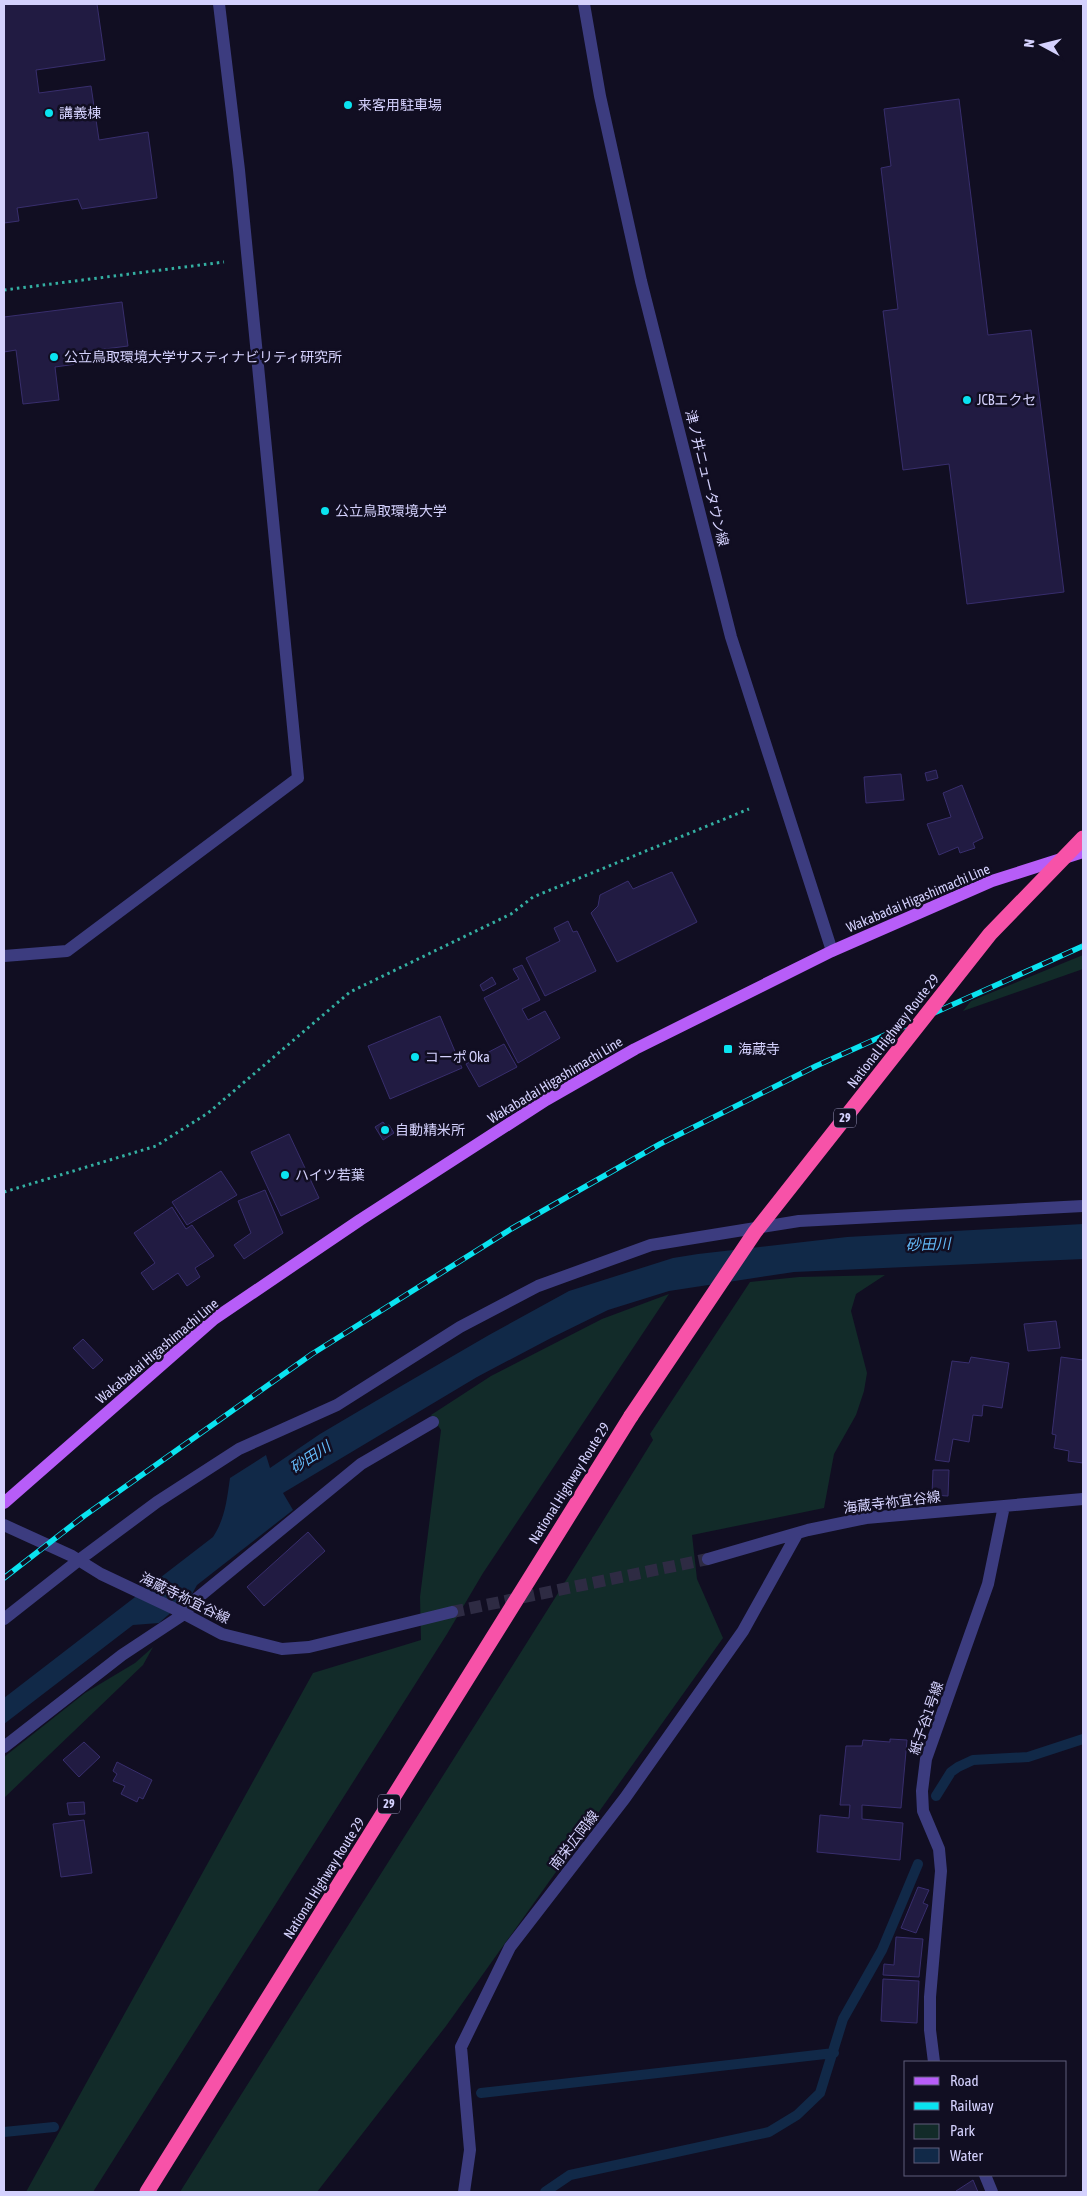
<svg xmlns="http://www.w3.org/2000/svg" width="1087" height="2196" font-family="'Asap Condensed','Noto Sans JP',sans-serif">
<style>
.green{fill:#122b29}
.water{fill:#112948}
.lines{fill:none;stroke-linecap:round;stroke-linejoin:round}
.stream{stroke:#112948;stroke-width:10}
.building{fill:#211b42;stroke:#382e6d}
.minor-tunnel{stroke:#2e2b43;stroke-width:12;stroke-dasharray:12 6;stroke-linecap:butt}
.path{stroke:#34afa2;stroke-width:3;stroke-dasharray:2.5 4;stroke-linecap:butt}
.minor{stroke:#3c3c7f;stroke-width:12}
.major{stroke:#b75df8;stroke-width:12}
.highway{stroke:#f752a8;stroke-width:15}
.rail-casing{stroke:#0ae3f0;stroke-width:5.5}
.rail{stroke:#110e22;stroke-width:4;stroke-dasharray:11;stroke-linecap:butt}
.highway-bridge{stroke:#f752a8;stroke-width:15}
.poi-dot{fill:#0ae3f0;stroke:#110e22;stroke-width:2}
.labels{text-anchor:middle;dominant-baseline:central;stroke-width:5;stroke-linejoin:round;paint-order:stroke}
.shield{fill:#110e22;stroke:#9a96bb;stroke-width:1}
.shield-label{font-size:12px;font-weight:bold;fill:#d4d1fd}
.poi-label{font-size:14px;fill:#d4d1fd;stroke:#110e22;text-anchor:start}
.street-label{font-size:14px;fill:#d4d1fd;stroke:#110e22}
.water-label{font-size:15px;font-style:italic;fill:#64baf8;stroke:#110e22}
</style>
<rect width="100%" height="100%" fill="#110e22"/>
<!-- green -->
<path class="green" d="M1083 955V969L963 1011 971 1001Z
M885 1275 856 1294 851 1311 867 1373 864 1391 856 1415 834 1454 824 1508 692 1535 697 1579 723 1638 446 2026 317 2192H180C337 1941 498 1692 653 1440L650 1434 750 1282 799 1277Z
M669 1294 483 1573 447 1634 93 2192H26L313 1673 421 1640 420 1597 441 1430 431 1415 491 1376 602 1319Z
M153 1647 143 1665 4 1798V1757L85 1693 135 1663Z"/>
<!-- water -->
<path class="water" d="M1083 1224V1259L794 1272 669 1291 608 1310 551 1338 477 1377 283 1493 293 1510 197 1585 192 1594 159 1623 133 1625 4 1724V1698L213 1537C225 1519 227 1499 230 1478L266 1455 270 1468 320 1434 403 1385 489 1335 569 1291 673 1258 698 1254 847 1237Z"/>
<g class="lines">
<!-- stream -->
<path class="stream" d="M936 1796 951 1772 958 1767 973 1760 1028 1757 1083 1739
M481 2093 834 2053
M4 2132 54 2127
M545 2192 570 2175 769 2132 797 2115 820 2093 843 2019 882 1950 918 1864"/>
</g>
<!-- building -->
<path class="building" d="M4 4H97L105 60 36 70 39 93 91 86 99 140 148 132 157 198 82 209 78 199 17 208 19 221 4 223Z
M959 99 988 335 1031 330 1064 592 967 604 949 464 903 470 883 311 898 309 881 168 891 166 884 109Z
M122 302 128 346 89 351 91 362 55 367 59 400 23 404 16 350 4 352V317Z
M936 770 938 778 927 781 925 773Z
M901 774 904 800 866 803 864 777Z
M962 785 983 838 973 843 975 848 960 853 958 847 939 855 927 824 951 817 943 793Z
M672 872 697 922 617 962 591 913 598 906 600 895 628 881 633 889Z
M568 921 573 932 577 931 596 971 545 996 526 958 560 941 554 928Z
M522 965 540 1000 522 1009 528 1020 545 1011 560 1038 518 1063 484 998 519 979 513 969Z
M492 977 496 984 483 991 480 985Z
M440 1016 462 1068 390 1099 368 1046Z
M504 1044 517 1067 479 1087 466 1064Z
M383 1122 386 1126 389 1125 394 1133 383 1140 375 1127Z
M289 1134 319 1198 281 1216 251 1152Z
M221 1171 237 1195 187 1225 172 1202Z
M265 1190 283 1233 244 1259 234 1245 251 1233 238 1201Z
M172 1207 186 1229 192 1225 214 1256 195 1268 200 1277 187 1286 178 1273 153 1290 141 1273 155 1263 134 1233Z
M1056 1321 1060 1348 1028 1351 1024 1324Z
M83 1339 103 1360 93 1369 73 1348Z
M971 1357 1009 1363 1002 1408 983 1405 982 1416 973 1415 969 1442 953 1439 949 1462 935 1460 952 1361 969 1363Z
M1061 1357 1083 1360V1463L1068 1461 1069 1451 1054 1448 1056 1435 1052 1434Z
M933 1470H949L948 1496 932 1495Z
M308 1532 325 1551 264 1606 247 1587Z
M890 1739 907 1740 901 1808 862 1805V1819L903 1823 900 1860 817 1852 820 1815 849 1818 850 1805H840L846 1746H862L863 1740 890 1742Z
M84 1742 100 1757 79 1777 63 1760Z
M117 1762 152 1780 143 1799 139 1797 137 1802 121 1794 125 1786 113 1781 117 1774 113 1771Z
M84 1802 85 1814 69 1815 67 1803Z
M84 1820 92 1873 61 1877 53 1824Z
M918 1887 929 1890 923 1903 928 1905 916 1933 901 1928Z
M896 1937 923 1939 919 1977 883 1975 884 1964 894 1965Z
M883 1979 919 1981 917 2023 881 2021Z
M973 2180 978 2192H956V2191Z"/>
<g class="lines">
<!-- minor-tunnel -->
<path class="minor-tunnel" d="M452 1612 708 1559"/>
<!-- path -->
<path class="path" d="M4 290 224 262
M4 1192 156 1146 208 1113 350 992 511 914 533 897 749 809"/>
<!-- minor -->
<path class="minor" d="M584 4 600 96 641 281 731 637 832 951
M4 956 67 951 298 778 239 170 219 4
M4 1525 72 1556 101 1574 175 1609 222 1634 282 1649 309 1647 452 1612
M708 1559 808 1530 866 1518 1083 1499
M4 1619 79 1560 157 1502 239 1449 337 1405 460 1327 538 1286 651 1245 799 1221 1083 1206
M4 1747 122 1655 184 1614 195 1600 361 1464 433 1422
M934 2062 930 2030V1997L941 1871 939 1849 923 1811 922 1791 926 1759 988 1584 1004 1506
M985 2175 992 2192
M464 2192 470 2150 461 2047 510 1947 625 1798 743 1631 797 1534"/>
<!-- major -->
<path class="major" d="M4 1503 214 1319 360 1220 546 1100 635 1049 832 951 992 881 1083 852"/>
<!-- highway -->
<path class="highway" d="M147 2192 631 1416"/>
<!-- rail casing -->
<g class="rail-casing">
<path id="rail" d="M4 1578 84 1516 312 1354 511 1229 660 1144 816 1066 1083 946"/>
</g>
<!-- rail -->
<use href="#rail" class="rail"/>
<!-- highway-bridge -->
<path class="highway-bridge" d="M631 1416 755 1232 990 934 1083 838"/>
</g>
<!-- markers -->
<g class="poi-dot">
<circle cx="348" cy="105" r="5"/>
<circle cx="49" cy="113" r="5"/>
<circle cx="54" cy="357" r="5"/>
<circle cx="967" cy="400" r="5"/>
<circle cx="325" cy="511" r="5"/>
<rect x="723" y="1044" width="10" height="10" rx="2.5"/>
<circle cx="415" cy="1057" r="5"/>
<circle cx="385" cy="1130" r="5"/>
<circle cx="285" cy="1175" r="5"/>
</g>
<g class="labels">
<!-- shield labels -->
<g class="shield">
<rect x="834" y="1108.5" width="22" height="19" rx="4"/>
<rect x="378" y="1794.5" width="22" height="19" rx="4"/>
</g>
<g class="shield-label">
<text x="845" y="1118">29</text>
<text x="389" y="1804">29</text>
</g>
<!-- poi labels -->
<g class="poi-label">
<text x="358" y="105">来客用駐車場</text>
<text x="59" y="113">講義棟</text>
<text x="64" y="357">公立鳥取環境大学サスティナビリティ研究所</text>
<text x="977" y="400">JCBエクセ</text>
<text x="335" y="511">公立鳥取環境大学</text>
<text x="738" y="1049">海蔵寺</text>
<text x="425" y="1057">コーポ Oka</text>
<text x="395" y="1130">自動精米所</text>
<text x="295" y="1175">ハイツ若葉</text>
</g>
<!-- street labels -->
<g class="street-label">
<text transform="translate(707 478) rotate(76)">津ノ井ニュータウン線</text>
<text transform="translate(918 898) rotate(-23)">Wakabadai Higashimachi Line</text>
<text transform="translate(893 1031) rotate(-52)">National Highway Route 29</text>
<text transform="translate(555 1080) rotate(-31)">Wakabadai Higashimachi Line</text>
<text transform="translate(157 1351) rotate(-40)">Wakabadai Higashimachi Line</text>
<text transform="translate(569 1483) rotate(-58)">National Highway Route 29</text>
<text transform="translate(892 1502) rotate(-7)">海蔵寺祢宜谷線</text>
<text transform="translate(185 1598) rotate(26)">海蔵寺祢宜谷線</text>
<text transform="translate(926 1718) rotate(-71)">紙子谷1号線</text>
<text transform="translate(574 1840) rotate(-52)">南栄広岡線</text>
<text transform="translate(324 1878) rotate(-58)">National Highway Route 29</text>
</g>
<!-- water labels -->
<g class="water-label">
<text transform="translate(928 1244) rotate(-2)">砂田川</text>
<text transform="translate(310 1457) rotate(-33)">砂田川</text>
</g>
</g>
<!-- border -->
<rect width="1087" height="2196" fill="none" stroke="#d4d1fd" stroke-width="10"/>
<!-- legend -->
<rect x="904" y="2061" width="162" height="115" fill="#110e22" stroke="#5f5c7a"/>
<rect x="914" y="2077" width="25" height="8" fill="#b75df8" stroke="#5f5c7a"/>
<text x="950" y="2086" font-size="15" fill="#d4d1fd">Road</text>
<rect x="914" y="2102" width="25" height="8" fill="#0ae3f0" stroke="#5f5c7a"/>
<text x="950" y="2111" font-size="15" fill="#d4d1fd">Railway</text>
<rect x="914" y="2124" width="25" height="15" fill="#122b29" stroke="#5f5c7a"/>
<text x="950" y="2136" font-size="15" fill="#d4d1fd">Park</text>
<rect x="914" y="2148" width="25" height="15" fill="#112948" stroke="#5f5c7a"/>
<text x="950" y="2161" font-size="15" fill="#d4d1fd">Water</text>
<!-- north arrow -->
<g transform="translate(1042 45) rotate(277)" stroke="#110e22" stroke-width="4" paint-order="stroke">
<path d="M0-4L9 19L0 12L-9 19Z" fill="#d4d1fd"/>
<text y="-8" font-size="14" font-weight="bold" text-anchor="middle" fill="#d4d1fd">N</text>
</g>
</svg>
